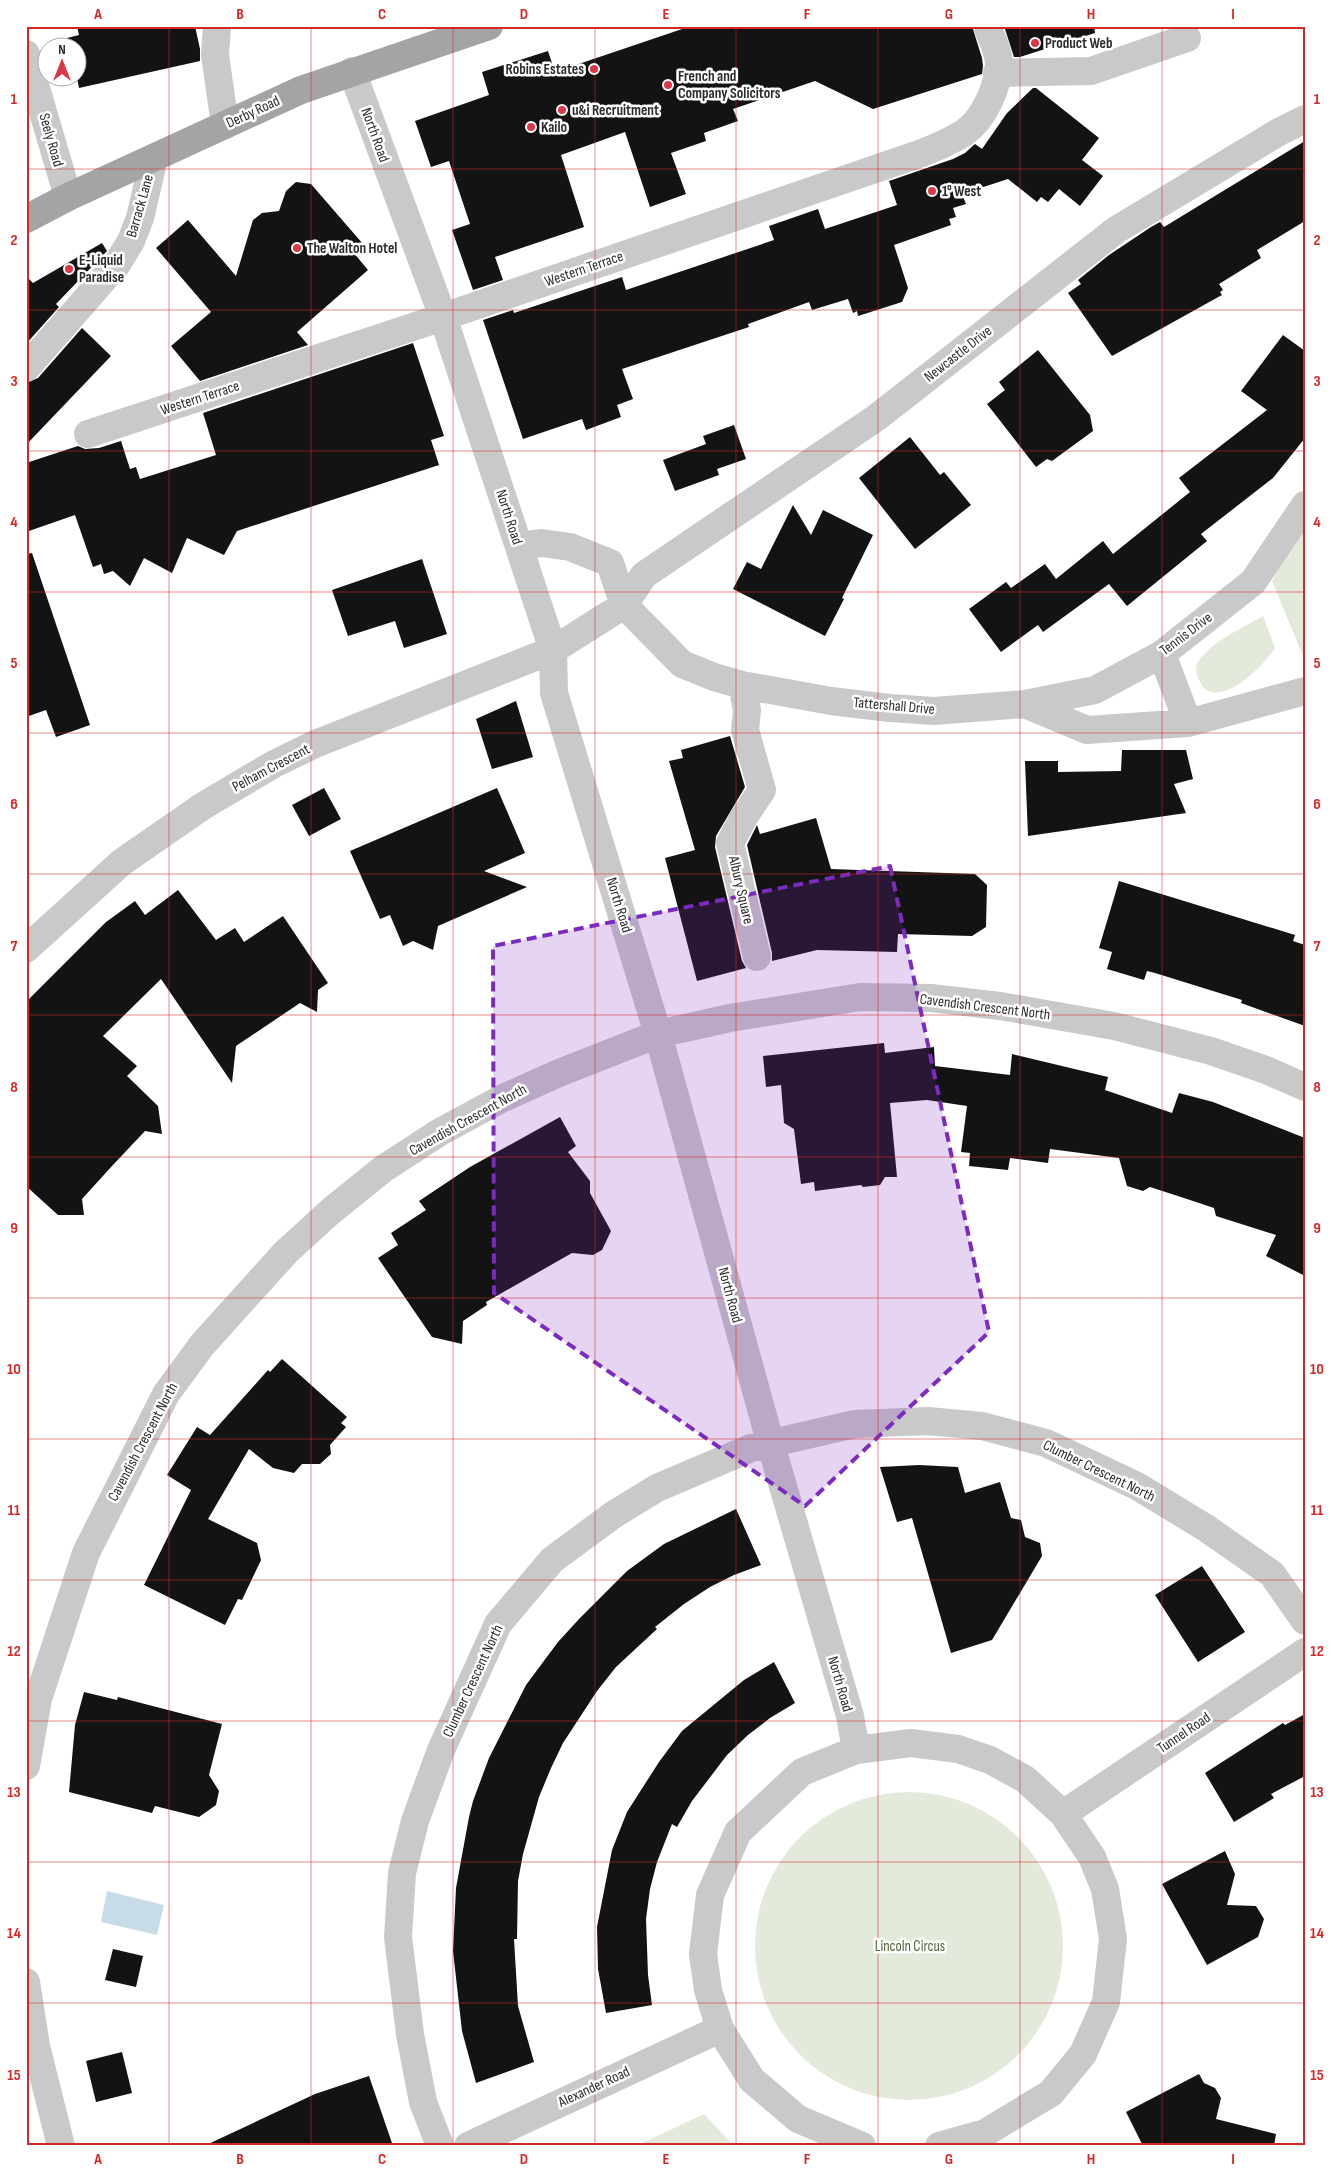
<svg xmlns="http://www.w3.org/2000/svg" width="1331" height="2172" font-family="'Sofia Sans Condensed',sans-serif">
<style>
.green{fill:#e3e9db}
.water{fill:#c8dce8}
.building{fill:#131313}
.lines{fill:none;stroke-linecap:round;stroke-linejoin:round}
.minor{stroke:#c9c9c9;stroke-width:28}
.major{stroke:#a4a4a4;stroke-width:28}
.marked{fill:#7b2cbf;fill-opacity:0.2;stroke:#7b2cbf;stroke-width:4;stroke-dasharray:10 6;stroke-linejoin:round}
.grid{fill:none;stroke:#d62828;stroke-width:1;stroke-opacity:0.55}
.poi-dot{fill:#da3848;stroke:#fff;stroke-width:2}
.labels{text-anchor:middle;dominant-baseline:central;stroke-width:5;stroke-linejoin:round;paint-order:stroke}
.poi-label{font-size:15px;font-weight:bold;fill:#2c2c2c;stroke:#fff;text-anchor:start}
.street-label{font-size:15px;fill:#2c2c2c;stroke:#fff}
.park-label{font-size:15px;fill:#51653d;stroke:#fff}
.neatline{fill:none;stroke:#d62828;stroke-width:2}
.grid-label{font-size:16px;text-anchor:middle;font-weight:bold;fill:#d62828}
</style>
<rect width="100%" height="100%" fill="#fff"/>
<!-- green -->
<path class="green" d="M1305 520V661L1272 581 1301 524Z
M1263 616 1275 648C1265 664 1226 705 1205 689 1203 688 1201 683 1199 680 1196 675 1195 667 1198 662 1213 640 1241 629 1263 616Z
M755 1946a154 154 0 1 1 308 0a154 154 0 1 1-308 0Z
M704 2114 734 2146H636Z"/>
<!-- water -->
<path class="water" d="M107 1891 164 1905 157 1935 101 1922Z"/>
<!-- building -->
<path class="building" d="M77 26H195L200 49V61L79 88 77 78 78 48H70L67 38 79 35Z
M691 26H972L982 58 983 66 982 74 873 109 815 81 733 109 738 121 704 133 706 141 671 153 686 194 650 207 625 132 561 155 584 227 495 257 503 280 473 290 452 230 470 224 449 161 431 167 415 121 489 95 482 72 548 51 555 72Z
M1004 26H1094L1095 33 1020 57H1014Z
M1033 88H1036L1099 138 1082 160 1103 176 1080 206 1059 189 1048 202 1041 197 1037 202 1008 179 962 194 966 204 953 208 956 217 949 219 951 225 894 245 908 288 902 302 858 316 857 311 853 313 848 299 812 310 809 302 748 324 749 327 622 369 633 399 617 405 621 417 586 430 582 419 523 439 483 320 513 310 514 313 622 277 626 290 774 240 769 226 818 209 825 229 897 205 889 181 953 159 965 153 975 144 982 149 1007 113Z
M1305 141V221L1257 250 1261 258 1219 284 1223 290 1220 292 1222 295 1112 356 1068 293 1081 284 1078 280 1109 255 1151 227 1160 222 1164 227Z
M296 182 311 184 363 244 353 252 368 270 297 332 308 345 200 381 171 346 211 312 156 248 188 220 236 276 253 220 262 213 279 211 286 191Z
M102 243 107 251 56 304 59 307 26 344V276L33 283Z
M82 328 111 356 26 445V383L38 378Z
M1283 335 1305 351V438L1273 478 1201 534 1207 541 1127 606 1109 584 1043 632 1038 625 1001 652 969 609 1006 582 1011 588 1045 564 1056 579 1103 541 1113 554 1190 492 1179 478 1267 410 1241 391Z
M413 343 444 436 431 440 439 465 237 531 224 555 187 538 172 573 144 558 130 586 113 571 104 574 101 564 93 567 75 515 26 532V463L78 446 85 449 99 448 121 441 130 469 136 467 140 479 216 455 203 413Z
M1038 350 1090 415 1093 431 1052 461 1047 459 1036 467 987 404 1005 390 999 382Z
M734 425 746 459 717 469 719 475 675 491 663 460 706 444 703 436Z
M910 437 940 475 944 472 971 505 915 549 859 478Z
M793 505 811 535 823 510 873 535 842 598 844 599 825 636 733 589 747 562 761 569Z
M32 553 90 725 56 737 46 710 26 717V554Z
M422 559 447 634 404 648 395 621 348 636 332 590Z
M516 701 533 757 492 769 476 719Z
M730 736 745 787 716 836 715 847 742 961 746 968 697 981 665 858 695 850 669 761 683 758 681 750Z
M1122 750H1186L1193 779 1174 784 1186 813 1028 836 1025 761H1058V772L1121 771Z
M324 788 341 819 309 836 292 805Z
M497 788 525 853 484 871 527 887 438 926 433 950 413 941 403 946 390 915 380 919 350 851Z
M816 818 831 869 975 874 987 885 986 927 972 936 898 934 897 952 817 950 772 961V953L747 845 757 825 760 834Z
M1119 881 1295 935 1293 941 1305 945V1026L1241 1003 1242 1000 1155 973 1147 971 1144 980 1107 969 1112 952 1099 948Z
M178 890 216 940 235 928 244 942 283 916 328 983 318 990 317 1012 300 1003 236 1046 232 1083 161 979 103 1036 137 1066 127 1076 158 1106 162 1134 145 1131 112 1166 82 1199 84 1215H58L26 1186V1002L106 922 135 901 145 915Z
M884 1043 885 1053 934 1047 935 1066 1010 1075 1012 1054 1108 1077 1105 1090 1172 1113 1179 1093 1213 1102 1305 1138V1276L1266 1256 1276 1235 1216 1216 1214 1208 1187 1199 1150 1187 1143 1191 1127 1186 1119 1158 1050 1149 1048 1163 1010 1158 1008 1170 969 1166 970 1153 961 1152 967 1106 927 1100 890 1103 897 1177H885L880 1185 863 1187 861 1185 815 1191 814 1182 801 1184 794 1129 784 1123 781 1085 766 1087 763 1056Z
M560 1117 576 1146 568 1152 590 1181V1193L611 1231 602 1250 593 1255 572 1253 486 1302 487 1305 463 1321 462 1344 432 1337 378 1258 398 1245 391 1233 426 1210 419 1201 470 1167Z
M282 1359 347 1417 341 1423 346 1427 330 1445 331 1454 320 1464H302L294 1473 273 1468 249 1449 208 1519 257 1543 261 1560 242 1600 238 1599 225 1625 144 1585 191 1490 167 1475 197 1427 210 1435 268 1370 270 1372Z
M919 1465 958 1467 965 1493 1000 1482 1011 1518 1021 1520 1025 1537 1040 1543 1042 1556 992 1640 951 1653 912 1518 897 1522 880 1467Z
M736 1509 761 1565 734 1575 710 1587 684 1604 655 1627 657 1629 616 1667 597 1691 563 1743 551 1768 539 1797 523 1854 518 1881 517 1939H514L518 2006 534 2062 476 2083 462 2031 453 1951 456 1888 469 1817 473 1801 489 1758 526 1685 558 1642 579 1619 627 1571 664 1544Z
M1202 1566 1245 1632 1198 1662 1155 1595Z
M774 1662 795 1703 770 1718 748 1735 727 1755 692 1801 677 1827 672 1824 657 1862 650 1889 646 1919 648 1975 652 2005 606 2013 598 1969 597 1927 612 1850 627 1812 659 1762 682 1731 744 1680Z
M84 1692 117 1700 118 1697 222 1724 209 1775 219 1791 216 1805 199 1817 155 1806 152 1813 69 1792 75 1725Z
M1305 1714V1776L1271 1794 1274 1798 1234 1822 1205 1773 1283 1723 1285 1725Z
M1225 1851 1235 1874 1227 1905 1256 1906 1264 1919 1258 1937 1207 1965 1162 1884Z
M113 1949 143 1956 136 1987 105 1980Z
M122 2052 132 2093 96 2102 86 2061Z
M1199 2074 1204 2083 1215 2088 1221 2098 1216 2119 1276 2134 1274 2146H1143L1126 2112Z
M369 2076 393 2146H204L315 2094Z"/>
<g class="lines">
<!-- minor -->
<path class="minor" d="M217 26 215 55 225 125
M26 54 68 197
M352 71 443 317 553 650 554 693 658 1034 771 1445 850 1716 856 1750
M997 73 1091 71 1187 38
M26 368 117 264 131 241 140 218 154 158
M88 434 443 317 922 153C937 147 952 141 965 132 984 119 998 87 999 64 999 52 991 37 987 26
M519 546 542 543 570 547 610 563 624 605 682 664 714 677 742 685 831 701 890 708 934 711 1025 704 1095 690 1162 654 1253 582 1305 505
M1162 654 1188 723
M742 685 747 710 745 730 762 790 744 817 730 843 757 957
M1025 704 1087 730 1188 723 1305 691
M26 949 122 862 203 806 274 764 315 744 553 650 624 605 644 575 876 418 1116 230 1279 132 1305 119
M26 1766 38 1699 86 1553 166 1394 202 1345 286 1252 331 1211 383 1169 440 1132 501 1099 559 1073 658 1034 730 1018 860 997 931 998 1000 1006 1114 1026 1211 1051 1266 1070 1305 1087
M1063 1814 1305 1652
M26 1982 36 2046 61 2146
M440 2146 423 2102 410 2034 398 1937 402 1873 415 1821 441 1750 498 1624 552 1560 613 1515 657 1488 751 1448 855 1424 928 1421 982 1426 1046 1443 1137 1486 1206 1528 1272 1574 1305 1621
M468 2146 720 2029
M862 2146 798 2119 752 2080 720 2029 708 1990 703 1954 710 1895 738 1832 802 1772 856 1750 911 1743 958 1749 990 1760 1025 1779 1063 1814 1092 1857 1105 1889 1113 1939 1106 2002 1083 2054 1051 2093 985 2133 939 2146"/>
<!-- major -->
<path class="major" d="M26 219 68 197 301 90 489 26"/>
</g>
<!-- marked area -->
<path class="marked" d="M890 866 989 1332 805 1506 494 1293 493 946Z"/>
<!-- grid -->
<path class="grid" d="M169 26V2146M311 26V2146M453 26V2146M595 26V2146M736 26V2146M878 26V2146M1020 26V2146M1162 26V2146M26 169H1305M26 310H1305M26 451H1305M26 592H1305M26 733H1305M26 874H1305M26 1015H1305M26 1157H1305M26 1298H1305M26 1439H1305M26 1580H1305M26 1721H1305M26 1862H1305M26 2003H1305"/>
<!-- markers -->
<g class="poi-dot">
<circle cx="1035" cy="43" r="5"/>
<circle cx="594" cy="69" r="5"/>
<circle cx="668" cy="85" r="5"/>
<circle cx="562" cy="110" r="5"/>
<circle cx="531" cy="127" r="5"/>
<circle cx="932" cy="191" r="5"/>
<circle cx="297" cy="248" r="5"/>
<circle cx="69" cy="269" r="5"/>
</g>
<g class="labels">
<!-- poi labels -->
<g class="poi-label">
<text x="1045" y="43">Product Web</text>
<text x="584" y="69" text-anchor="end">Robins Estates</text>
<text x="678" y="76">French and<tspan x="678" dy="17">Company Solicitors</tspan></text>
<text x="572" y="110">u&amp;i Recruitment</text>
<text x="541" y="127">Kailo</text>
<text x="942" y="191">1° West</text>
<text x="307" y="248">The Walton Hotel</text>
<text x="79" y="260">E-Liquid<tspan x="79" dy="17">Paradise</tspan></text>
</g>
<!-- street labels -->
<g class="street-label">
<text transform="translate(253 112) rotate(-25)">Derby Road</text>
<text transform="translate(375 135) rotate(70)">North Road</text>
<text transform="translate(51 140) rotate(74)">Seely Road</text>
<text transform="translate(140 206) rotate(-74)">Barrack Lane</text>
<text transform="translate(584 269) rotate(-19)">Western Terrace</text>
<text transform="translate(958 354) rotate(-38)">Newcastle Drive</text>
<text transform="translate(200 398) rotate(-18)">Western Terrace</text>
<text transform="translate(509 517) rotate(72)">North Road</text>
<text transform="translate(1186 634) rotate(-37)">Tennis Drive</text>
<text transform="translate(894 706) rotate(5)">Tattershall Drive</text>
<text transform="translate(271 768) rotate(-28)">Pelham Crescent</text>
<text transform="translate(741 890) rotate(77)">Albury Square</text>
<text transform="translate(619 905) rotate(73)">North Road</text>
<text transform="translate(985 1007) rotate(7)">Cavendish Crescent North</text>
<text transform="translate(468 1120) rotate(-29)">Cavendish Crescent North</text>
<text transform="translate(730 1295) rotate(75)">North Road</text>
<text transform="translate(143 1442) rotate(-62)">Cavendish Crescent North</text>
<text transform="translate(1099 1471) rotate(26)">Clumber Crescent North</text>
<text transform="translate(473 1681) rotate(-65)">Clumber Crescent North</text>
<text transform="translate(840 1684) rotate(74)">North Road</text>
<text transform="translate(1184 1733) rotate(-34)">Tunnel Road</text>
<text transform="translate(594 2087) rotate(-25)">Alexander Road</text>
</g>
<!-- park labels -->
<g class="park-label">
<text x="910" y="1946">Lincoln Circus</text>
</g>
</g>
<!-- border -->
<rect width="1331" height="2172" fill="none" stroke="#ffffff" stroke-width="55"/>
<!-- north arrow -->
<g transform="translate(62 62)"><circle r="24" fill="#ffffff" stroke="#ababab"/>
<path d="M0-4L9 19L0 12L-9 19Z" fill="#da3848"/>
<text y="-8" font-size="14" font-weight="bold" text-anchor="middle" fill="#2c2c2c">N</text>
</g>
<rect x="28" y="28" width="1276" height="2116" class="neatline"/>
<g class="grid-label">
<text x="98" y="19">A</text>
<text x="240" y="19">B</text>
<text x="382" y="19">C</text>
<text x="524" y="19">D</text>
<text x="666" y="19">E</text>
<text x="807" y="19">F</text>
<text x="949" y="19">G</text>
<text x="1091" y="19">H</text>
<text x="1233" y="19">I</text>
<text x="14" y="104">1</text>
<text x="1317" y="104">1</text>
<text x="14" y="245">2</text>
<text x="1317" y="245">2</text>
<text x="14" y="386">3</text>
<text x="1317" y="386">3</text>
<text x="14" y="527">4</text>
<text x="1317" y="527">4</text>
<text x="14" y="668">5</text>
<text x="1317" y="668">5</text>
<text x="14" y="809">6</text>
<text x="1317" y="809">6</text>
<text x="14" y="951">7</text>
<text x="1317" y="951">7</text>
<text x="14" y="1092">8</text>
<text x="1317" y="1092">8</text>
<text x="14" y="1233">9</text>
<text x="1317" y="1233">9</text>
<text x="14" y="1374">10</text>
<text x="1317" y="1374">10</text>
<text x="14" y="1515">11</text>
<text x="1317" y="1515">11</text>
<text x="14" y="1656">12</text>
<text x="1317" y="1656">12</text>
<text x="14" y="1797">13</text>
<text x="1317" y="1797">13</text>
<text x="14" y="1938">14</text>
<text x="1317" y="1938">14</text>
<text x="14" y="2080">15</text>
<text x="1317" y="2080">15</text>
<text x="98" y="2164">A</text>
<text x="240" y="2164">B</text>
<text x="382" y="2164">C</text>
<text x="524" y="2164">D</text>
<text x="666" y="2164">E</text>
<text x="807" y="2164">F</text>
<text x="949" y="2164">G</text>
<text x="1091" y="2164">H</text>
<text x="1233" y="2164">I</text>
</g>
</svg>
